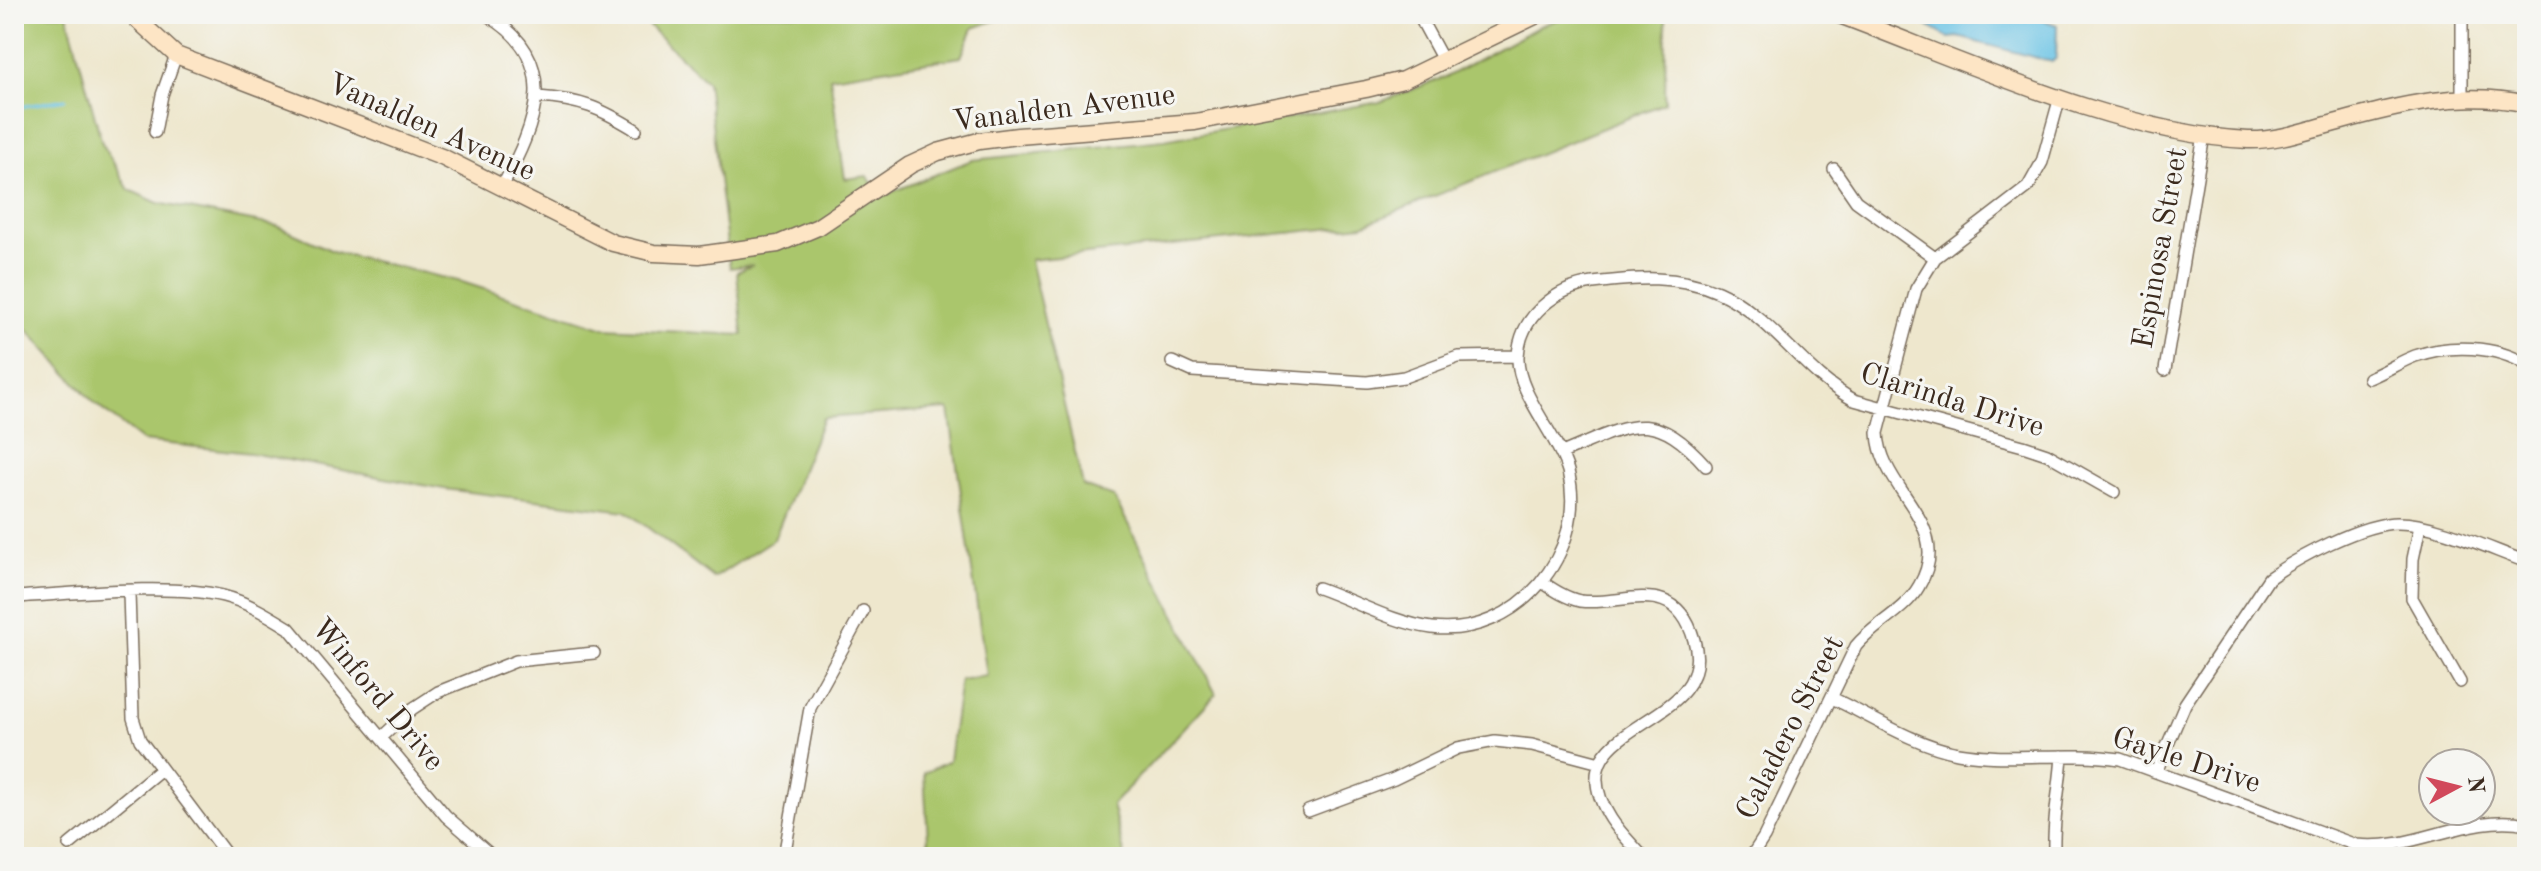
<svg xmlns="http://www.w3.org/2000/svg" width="2541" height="871" font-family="'Old Standard TT',serif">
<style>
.green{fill:#aac66c;stroke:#727845;stroke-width:2}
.water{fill:#67c2e5;stroke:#517682;stroke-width:2}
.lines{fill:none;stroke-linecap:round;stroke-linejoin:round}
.stream{stroke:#67c2e5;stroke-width:3}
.minor-casing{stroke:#7a6c5b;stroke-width:14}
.secondary-casing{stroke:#7a6c5b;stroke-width:19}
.minor{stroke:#fff;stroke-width:11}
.secondary{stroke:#fde5c5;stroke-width:16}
.labels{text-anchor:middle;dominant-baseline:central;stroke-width:6;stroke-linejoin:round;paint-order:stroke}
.street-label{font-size:30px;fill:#3b2a1e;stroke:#f6f6f2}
</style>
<rect width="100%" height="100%" fill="#f6f6f2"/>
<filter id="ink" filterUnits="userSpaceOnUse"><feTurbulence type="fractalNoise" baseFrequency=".0125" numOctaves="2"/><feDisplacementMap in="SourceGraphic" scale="16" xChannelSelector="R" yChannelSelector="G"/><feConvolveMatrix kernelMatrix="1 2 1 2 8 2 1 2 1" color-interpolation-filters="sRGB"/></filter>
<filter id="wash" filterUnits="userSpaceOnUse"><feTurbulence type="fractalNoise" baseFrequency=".006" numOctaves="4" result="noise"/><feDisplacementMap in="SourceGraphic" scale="32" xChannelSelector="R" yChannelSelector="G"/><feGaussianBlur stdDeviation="1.8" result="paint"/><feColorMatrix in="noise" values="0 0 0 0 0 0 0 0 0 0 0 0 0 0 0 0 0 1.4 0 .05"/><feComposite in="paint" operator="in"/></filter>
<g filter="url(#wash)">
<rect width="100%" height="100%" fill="#eee7cd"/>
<!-- green -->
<path class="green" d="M14 14H67L102 143 129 190 158 203 277 226 335 252 462 282 605 328 743 335 737 272 753 265 730 268 707 82 636 14H1014L973 28 961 57 830 77 845 179 867 176 882 196 972 160 1164 140 1380 102 1448 76 1540 26 1573 14H1666L1665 103 1363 225 1030 260 1083 486 1114 497 1216 694 1112 805 1125 857H929L924 773 949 761 960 680 987 676 949 409 823 418 774 539 714 578 626 511 444 489 250 453 143 441 94 403 28 330 14 321Z"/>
<!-- water -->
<path class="water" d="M1933 14H2027L2057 25 2056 58 2052 62 1958 37 1949 38 1924 24 1922 21Z"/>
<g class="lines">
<!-- stream -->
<path class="stream" d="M14 108 65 99"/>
</g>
</g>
<g filter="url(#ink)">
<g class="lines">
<!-- minor casing -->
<g class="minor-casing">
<path id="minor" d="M485 14C564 59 536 124 502 187
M1418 14 1444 62
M2462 96V14
M538 97C582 100 600 108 636 130
M155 132 162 95 176 55
M1834 169 1856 201 1935 258
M1172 362 1192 371 1367 382 1404 377 1458 357 1518 356
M2165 370 2204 135
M2369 378C2385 372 2399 362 2415 356 2449 344 2496 345 2527 365
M1562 453C1628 426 1652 405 1706 466
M2420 526 2413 559 2412 598 2460 682
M1542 582C1554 590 1566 598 1580 601 1623 607 1675 573 1694 640 1720 731 1547 719 1611 819 1620 833 1633 845 1643 857
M1318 588C1355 601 1393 623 1432 628 1516 638 1589 553 1568 471 1558 435 1516 393 1518 356 1520 316 1556 288 1593 283 1636 278 1677 274 1718 292 1771 315 1803 373 1854 400L2023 446 2047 454 2114 492
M129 593 133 718 140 740 228 857
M14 597C72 594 169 583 223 596 247 602 268 615 289 628L446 816 493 857
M1832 698C1872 717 1915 745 1958 753 2011 762 2066 751 2120 759L2356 845C2415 852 2468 812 2527 824
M383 736 412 709 438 692 516 661 594 653
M2156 772 2185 704 2269 578C2297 558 2362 523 2398 523 2436 523 2490 549 2527 562
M1308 811 1394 779 1458 748 1495 741 1532 745 1600 763
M69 845 160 770
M2054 848C2053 817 2060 787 2062 756
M784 857 810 708 863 611
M1751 857 1764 837 1856 646C1874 624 1905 611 1919 586 1956 524 1880 491 1878 433L1916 289 1935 258 2028 187 2042 162 2060 97"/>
</g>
<!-- secondary casing -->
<g class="secondary-casing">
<path id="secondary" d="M131 14 176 55 444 158 613 243 654 253 699 255 778 244 818 227 910 165 938 152 979 141 1018 136 1195 122 1366 89 1403 80 1539 14
M1837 14C1959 59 2118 134 2248 140 2276 141 2304 131 2331 124 2398 106 2457 89 2527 104"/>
</g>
<!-- minor -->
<use href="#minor" class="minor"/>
<!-- secondary -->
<use href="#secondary" class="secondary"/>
</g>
</g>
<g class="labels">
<!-- street labels -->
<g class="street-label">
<text transform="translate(1064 109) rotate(-7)">Vanalden Avenue</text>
<text transform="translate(431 128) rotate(24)">Vanalden Avenue</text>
<text transform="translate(2161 248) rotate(-80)">Espinosa Street</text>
<text transform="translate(1952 401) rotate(17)">Clarinda Drive</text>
<text transform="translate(377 695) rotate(50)">Winford Drive</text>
<text transform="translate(1791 728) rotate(-63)">Caladero Street</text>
<text transform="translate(2186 761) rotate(18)">Gayle Drive</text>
</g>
</g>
<!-- margin -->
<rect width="2541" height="871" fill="none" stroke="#f6f6f2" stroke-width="48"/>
<!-- north arrow -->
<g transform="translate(2457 787) rotate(83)"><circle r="38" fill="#f6f6f2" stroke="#aba49d" stroke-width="2"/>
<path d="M0-6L14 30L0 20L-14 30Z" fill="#d1495b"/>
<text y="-12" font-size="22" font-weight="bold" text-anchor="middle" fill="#3b2a1e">N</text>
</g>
</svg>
